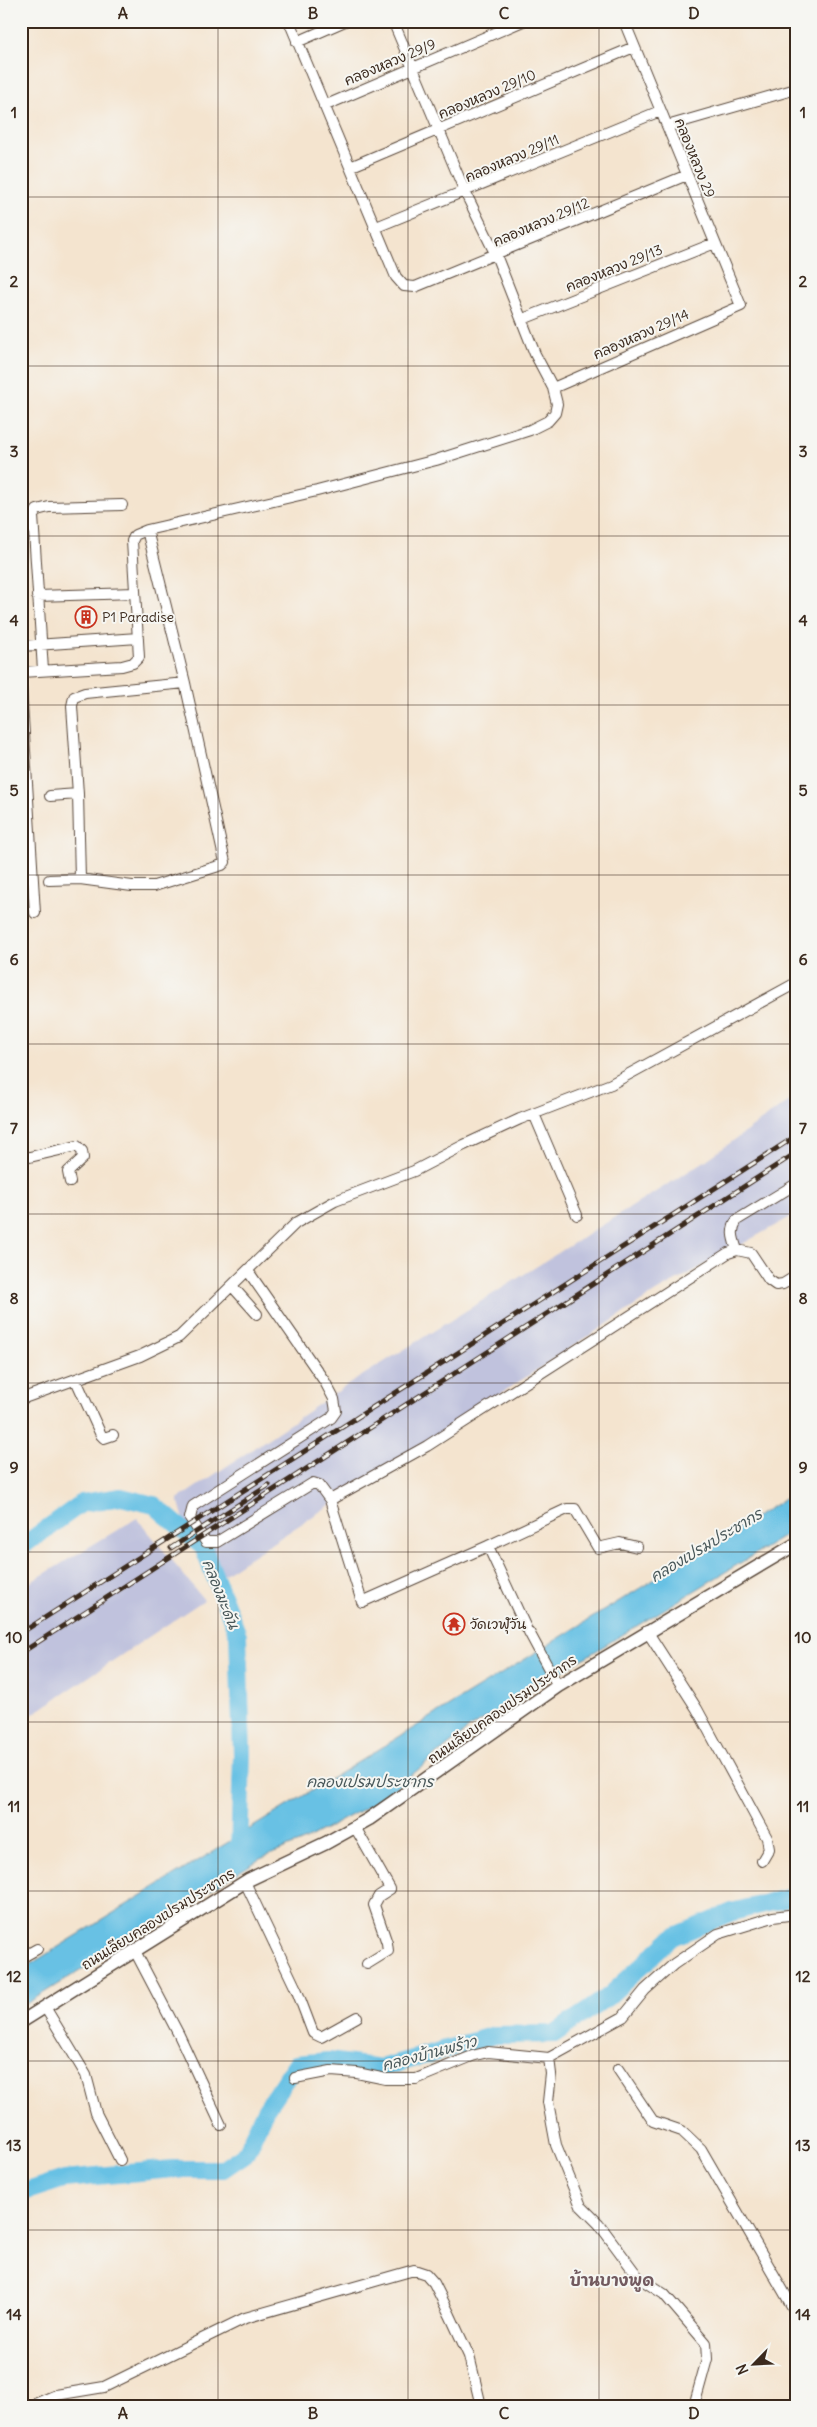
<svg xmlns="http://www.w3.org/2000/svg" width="817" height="2427" font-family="Delius,'Playpen Sans Thai',sans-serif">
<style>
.industrial{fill:#c0c2dd}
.water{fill:#67c1e4;stroke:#517681}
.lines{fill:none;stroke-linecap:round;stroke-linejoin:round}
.river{stroke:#67c1e4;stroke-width:18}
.minor-casing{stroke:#574639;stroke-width:12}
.tertiary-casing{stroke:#574639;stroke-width:15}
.minor{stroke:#fff;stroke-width:10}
.tertiary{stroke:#fff;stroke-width:12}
.rail-casing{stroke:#3b2a1e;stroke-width:5}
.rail{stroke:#f6f6f2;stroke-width:3;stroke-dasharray:9;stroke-linecap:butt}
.grid{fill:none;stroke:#3b2a1e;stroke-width:1;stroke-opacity:0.55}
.labels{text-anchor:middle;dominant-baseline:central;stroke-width:4;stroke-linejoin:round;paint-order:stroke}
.street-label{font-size:14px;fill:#3b2a1e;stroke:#f6f6f2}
.poi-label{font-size:14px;fill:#3b2a1e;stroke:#f6f6f2;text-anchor:start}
.water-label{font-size:15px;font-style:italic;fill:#485759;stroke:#f6f6f2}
.quarter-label{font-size:16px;font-weight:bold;fill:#725a5f;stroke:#f6f6f2}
.neatline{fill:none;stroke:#3b2a1e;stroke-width:2}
.grid-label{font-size:16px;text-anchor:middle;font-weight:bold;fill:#3b2a1e}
</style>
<rect width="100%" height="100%" fill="#f6f6f2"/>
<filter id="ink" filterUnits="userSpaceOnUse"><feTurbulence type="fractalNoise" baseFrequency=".02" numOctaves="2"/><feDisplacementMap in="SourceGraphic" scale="10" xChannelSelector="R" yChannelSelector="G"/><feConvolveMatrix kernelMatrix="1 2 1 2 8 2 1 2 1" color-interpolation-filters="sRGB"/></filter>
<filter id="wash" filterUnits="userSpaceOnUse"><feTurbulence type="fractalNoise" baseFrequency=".0096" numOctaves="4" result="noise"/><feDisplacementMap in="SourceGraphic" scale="20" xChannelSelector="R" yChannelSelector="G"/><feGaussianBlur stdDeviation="1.12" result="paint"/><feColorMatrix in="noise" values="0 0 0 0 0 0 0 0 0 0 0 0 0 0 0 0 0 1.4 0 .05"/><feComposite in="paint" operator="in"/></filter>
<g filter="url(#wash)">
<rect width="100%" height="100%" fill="#f4e4cf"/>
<!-- industrial -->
<path class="industrial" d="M796 1096V1214L656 1292 223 1575 185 1523 178 1499 349 1384 705 1161Z
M137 1518 204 1600 21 1722V1588Z"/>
<!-- water -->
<path class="water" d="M796 1492V1529L471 1727 383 1798 306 1840 260 1859 21 2007V1970Z"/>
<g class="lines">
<!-- river -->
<path class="river" d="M21 1547 82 1503 121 1497 154 1505 203 1547 238 1635 242 1754 239 1854
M21 2193 64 2179 173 2169H223L245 2154 265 2110 296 2064 328 2061 381 2068 495 2035 554 2034 609 1996 673 1937 732 1912 796 1896"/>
</g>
</g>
<g filter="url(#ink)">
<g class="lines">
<!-- minor casing -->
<g class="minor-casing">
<path id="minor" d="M289 21 396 277 404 286 415 287 687 175
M297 42 345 21
M324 106 523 21
M667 126 796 89
M350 167 634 47
M374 228 660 111
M523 319 715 243
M553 388 741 306 624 21
M147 530 185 683
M37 596 135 593
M21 646 138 638
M43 670 33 516 37 510 49 507 122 505
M21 672 122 666 133 663 139 657 132 541 135 535 147 530 317 491 436 460 530 430 548 421 555 413 557 404 553 388 535 354 496 255 465 192 393 21
M21 686 35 913
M50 796 78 794 72 706 74 697 85 693 185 683 225 862 222 865 154 886H132L80 879 78 794
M49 880 80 879
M534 1114 577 1215
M21 1159 77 1146 82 1151 83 1158 68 1172 70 1182
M737 1250C733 1238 730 1231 737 1220L796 1184
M248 1271 325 1382 334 1399 336 1411 331 1418 193 1506 190 1518 206 1542H217L313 1483 319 1485 330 1500 362 1602 488 1546 526 1628
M232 1286 257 1314
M76 1380 101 1435 104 1438 113 1435
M21 1399 140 1356 179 1337 296 1223 335 1201 414 1171 464 1145 520 1119 611 1084 796 983
M330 1500 427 1446 728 1253 737 1250 751 1253 769 1280 776 1285 783 1284 796 1276
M488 1546 567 1509H575L598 1548 620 1543 637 1547
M647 1631 697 1709 767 1838 769 1849 762 1861
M529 1632 558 1686
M355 1827 390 1889 379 1896 374 1905 387 1943 388 1951 367 1964
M245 1882 297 1991 313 2033 321 2037 357 2017
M135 1951 179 2035 221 2125
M21 1958 37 1949
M45 2007 86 2075 96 2113 120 2160
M549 2058 551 2074 548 2102 556 2145 581 2206 599 2224 639 2278 664 2294 706 2343 707 2359 694 2406
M618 2069 653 2121 682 2131 701 2149 796 2313
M295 2078 331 2071 357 2073 386 2079H416L472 2056 488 2052 549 2058 623 2017 645 1990 674 1964 718 1934 773 1917 796 1914
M30 2406 56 2395 104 2387 245 2318 414 2270 426 2274 434 2283 450 2315 469 2356 481 2406"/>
</g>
<!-- tertiary casing -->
<g class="tertiary-casing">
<path id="tertiary" d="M21 2022 248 1880 326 1843 369 1819 558 1686 796 1544"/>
</g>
<!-- minor -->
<use href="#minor" class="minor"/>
<!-- tertiary -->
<use href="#tertiary" class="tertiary"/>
<!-- rail casing -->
<g class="rail-casing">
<path id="rail" d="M171 1548 269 1485
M21 1633 796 1136
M21 1653 796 1153"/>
</g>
<!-- rail -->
<use href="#rail" class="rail"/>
</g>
</g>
<!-- grid -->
<path class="grid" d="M218 21V2406M408 21V2406M599 21V2406M21 197H796M21 366H796M21 536H796M21 705H796M21 875H796M21 1044H796M21 1214H796M21 1383H796M21 1552H796M21 1722H796M21 1891H796M21 2061H796M21 2230H796"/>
<!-- icons -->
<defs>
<g id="building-ring" transform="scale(1.125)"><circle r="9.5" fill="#f6f6f2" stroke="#c8321e" stroke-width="1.5"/><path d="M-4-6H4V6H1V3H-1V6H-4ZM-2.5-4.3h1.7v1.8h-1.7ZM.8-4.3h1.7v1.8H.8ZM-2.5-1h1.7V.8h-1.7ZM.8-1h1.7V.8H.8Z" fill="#c8321e"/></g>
<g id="temple-ring" transform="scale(1.125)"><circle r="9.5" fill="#f6f6f2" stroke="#c8321e" stroke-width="1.5"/><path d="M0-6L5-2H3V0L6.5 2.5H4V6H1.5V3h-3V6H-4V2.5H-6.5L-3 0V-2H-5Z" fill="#c8321e"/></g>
</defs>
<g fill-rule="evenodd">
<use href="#building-ring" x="86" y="617"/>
<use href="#temple-ring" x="454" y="1624"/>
</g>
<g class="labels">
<!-- street labels -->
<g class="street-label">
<text transform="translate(390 62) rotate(-23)">คลองหลวง 29/9</text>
<text transform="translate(487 94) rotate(-23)">คลองหลวง 29/10</text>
<text transform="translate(512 158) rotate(-23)">คลองหลวง 29/11</text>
<text transform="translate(695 158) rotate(68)">คลองหลวง 29</text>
<text transform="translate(541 222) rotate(-23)">คลองหลวง 29/12</text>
<text transform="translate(614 268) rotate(-22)">คลองหลวง 29/13</text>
<text transform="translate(641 334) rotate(-24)">คลองหลวง 29/14</text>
<text transform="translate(502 1709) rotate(-35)">ถนนเลียบคลองเปรมประชากร</text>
<text transform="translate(158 1919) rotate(-32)">ถนนเลียบคลองเปรมประชากร</text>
</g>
<!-- poi labels -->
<g class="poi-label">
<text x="102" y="617">P1 Paradise</text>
<text x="470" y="1624">วัดเวฬุวัน</text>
</g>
<!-- water labels -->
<g class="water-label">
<text transform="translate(706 1545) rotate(-31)">คลองเปรมประชากร</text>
<text transform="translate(221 1594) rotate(68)">คลองมะดัน</text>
<text x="370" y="1781">คลองเปรมประชากร</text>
<text transform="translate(429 2053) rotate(-15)">คลองบ้านพร้าว</text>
</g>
<!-- quarter labels -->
<g class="quarter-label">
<text x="612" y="2280">บ้านบางพูด</text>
</g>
</g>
<!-- margin -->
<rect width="817" height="2427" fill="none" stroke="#f6f6f2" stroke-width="55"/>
<!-- north arrow -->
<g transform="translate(754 2364) rotate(246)" stroke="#f6f6f2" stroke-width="4" paint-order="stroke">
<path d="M0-4L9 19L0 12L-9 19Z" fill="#3b2a1e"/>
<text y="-8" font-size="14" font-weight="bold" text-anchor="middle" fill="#3b2a1e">N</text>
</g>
<rect x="28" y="28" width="762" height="2372" class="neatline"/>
<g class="grid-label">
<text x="123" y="19">A</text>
<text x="313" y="19">B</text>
<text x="504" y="19">C</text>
<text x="694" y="19">D</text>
<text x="14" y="118">1</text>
<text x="803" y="118">1</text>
<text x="14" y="287">2</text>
<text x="803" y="287">2</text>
<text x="14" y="457">3</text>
<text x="803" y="457">3</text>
<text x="14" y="626">4</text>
<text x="803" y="626">4</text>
<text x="14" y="796">5</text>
<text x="803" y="796">5</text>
<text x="14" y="965">6</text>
<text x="803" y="965">6</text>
<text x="14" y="1134">7</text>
<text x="803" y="1134">7</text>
<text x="14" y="1304">8</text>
<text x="803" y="1304">8</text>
<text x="14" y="1473">9</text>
<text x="803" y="1473">9</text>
<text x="14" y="1643">10</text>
<text x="803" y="1643">10</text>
<text x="14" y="1812">11</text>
<text x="803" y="1812">11</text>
<text x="14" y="1982">12</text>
<text x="803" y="1982">12</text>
<text x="14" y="2151">13</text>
<text x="803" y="2151">13</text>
<text x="14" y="2320">14</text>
<text x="803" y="2320">14</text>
<text x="123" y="2419">A</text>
<text x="313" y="2419">B</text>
<text x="504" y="2419">C</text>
<text x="694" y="2419">D</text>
</g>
</svg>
